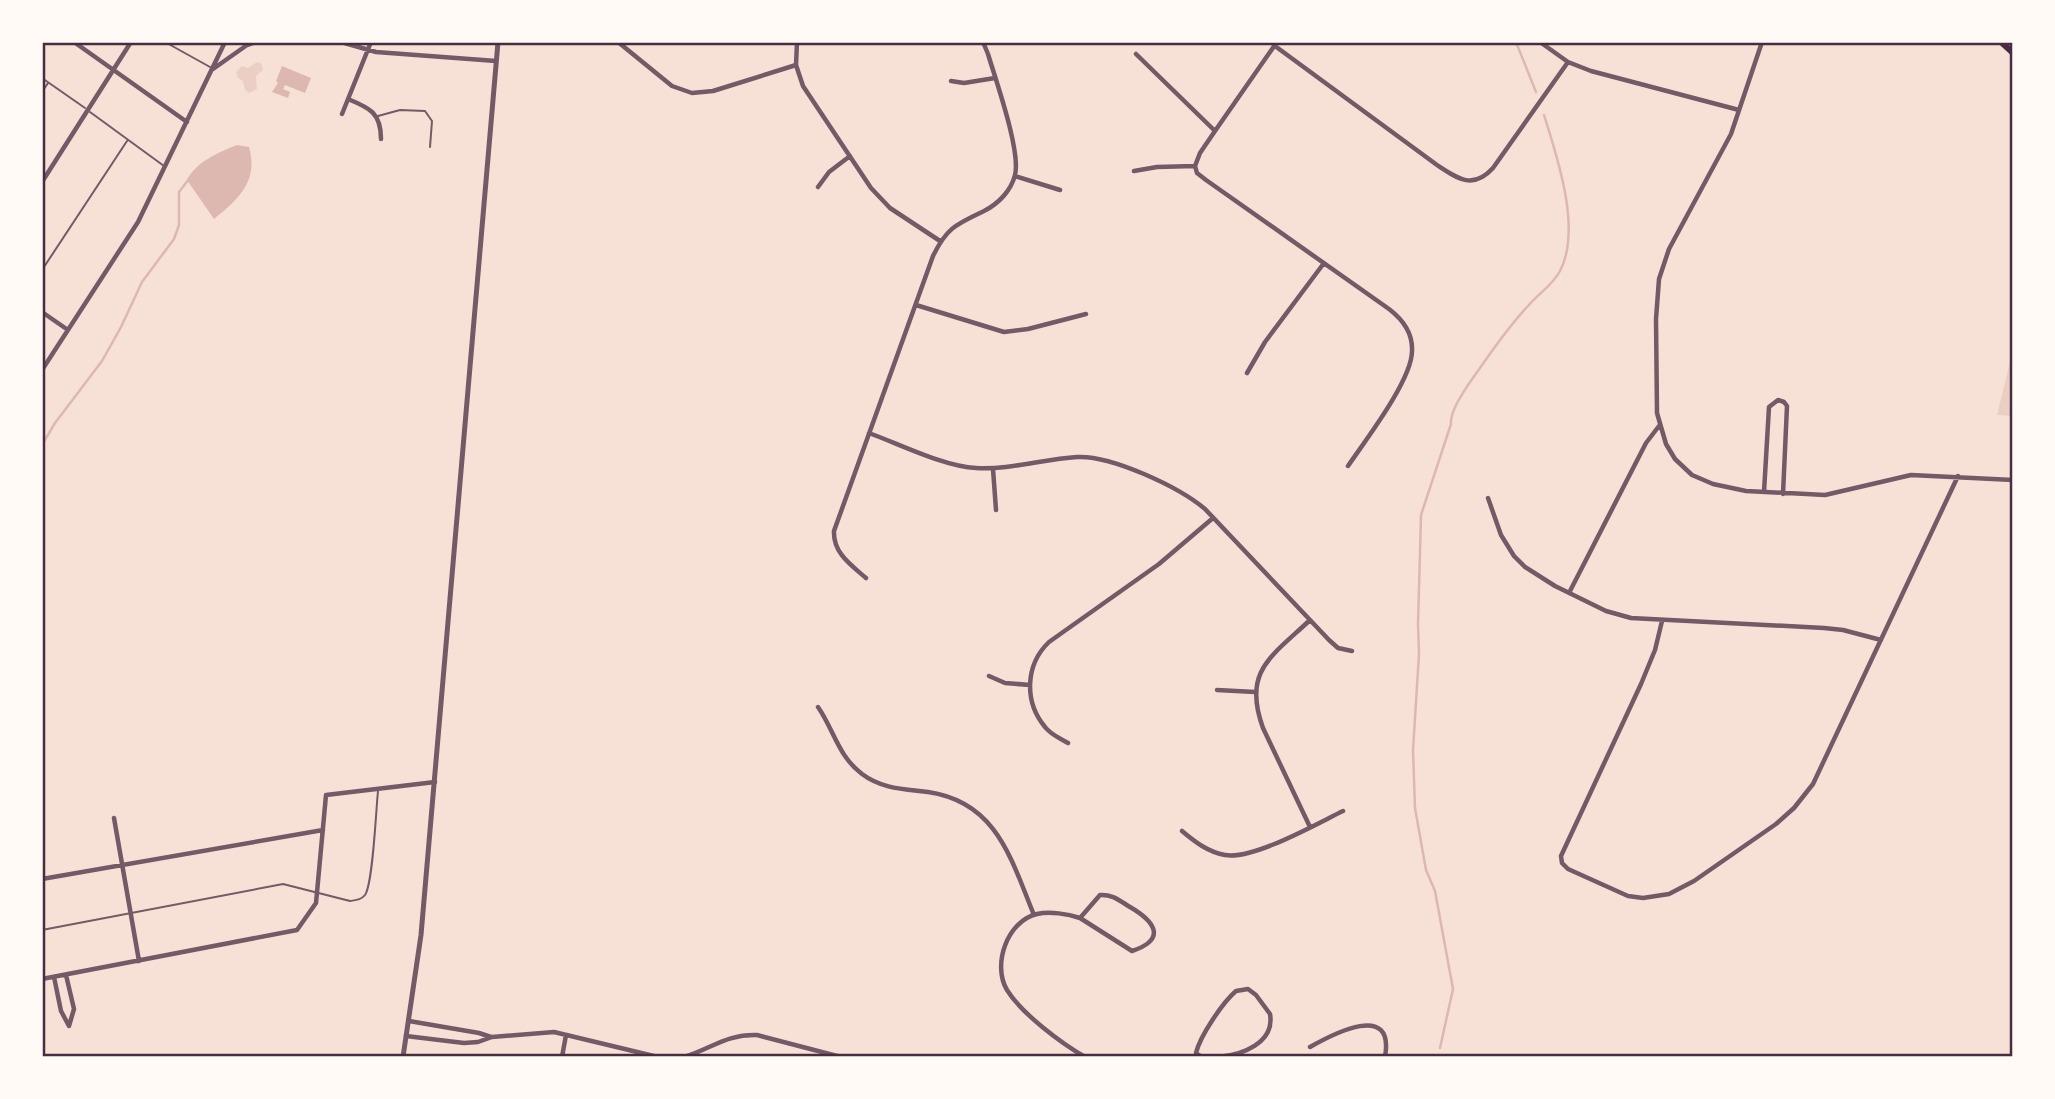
<svg xmlns="http://www.w3.org/2000/svg" width="2055" height="1099" font-family="'Public Sans',sans-serif">
<style>
.green{fill:#ebcfc5}
.water{fill:#dcb8b0}
.lines{fill:none;stroke-linecap:round;stroke-linejoin:round}
.stream{stroke:#dcb8b0;stroke-width:2.5}
.service{stroke:#755966;stroke-width:2}
.minor{stroke:#755966;stroke-width:4.5}
.tertiary{stroke:#755966;stroke-width:5}
.primary{stroke:#4a2c40;stroke-width:6}
.neatline{fill:none;stroke:#4a2c40;stroke-width:2.5}
</style>
<rect width="100%" height="100%" fill="#f7e1d7"/>
<!-- green -->
<path class="green" d="M257 62 261 63 263 70 256 76 257 89 249 93 245 90 243 81 238 78 236 72 242 66 248 68Z
M2011 358H2013V416L1997 415Z"/>
<!-- water -->
<path class="water" d="M282 66 311 78 305 93 285 85 283 89 290 92 288 98 272 92 278 83 276 81Z
M237 145 249 147C259 181 238 200 214 219L187 180C196 162 219 152 237 145Z"/>
<g class="lines">
<!-- stream -->
<path class="stream" d="M1516 42 1536 92
M42 445 55 423 102 361 121 327 142 282 174 239 179 225V192L189 179
M1440 1048 1453 989 1435 891 1426 870 1415 808 1413 750 1419 654 1418 624 1421 515 1451 424C1450 411 1463 393 1470 382 1488 357 1506 329 1528 306 1538 294 1552 286 1560 271 1582 229 1557 157 1544 115"/>
<!-- service -->
<path class="service" d="M165 42 210 67
M42 78 85 108
M42 92 48 83
M90 112 164 166
M378 116 400 110 425 111 432 121 430 147
M42 270 127 141
M42 930 283 884 350 901C356 900 361 900 365 895 373 884 376 809 378 791"/>
<!-- minor -->
<path class="minor" d="M74 42 187 122
M341 42 376 52 496 61
M618 42 672 86 692 93 713 91 796 65
M797 42 796 65 803 86 871 188 890 208 940 241
M1540 42 1568 62 1591 71 1739 110
M1762 42 1731 134 1669 249 1659 279 1656 319 1657 413 1666 444 1675 459 1692 475 1713 484 1746 491 1825 495 1911 475 2013 480
M1275 46 1437 165C1458 179 1473 190 1493 168L1568 62
M1136 54 1215 131
M213 69 247 45 256 42
M951 81 964 83 995 78
M348 99C370 108 381 113 381 139
M342 114 371 42
M1195 166 1197 173 1206 180 1389 309C1402 319 1413 333 1412 351 1412 380 1365 441 1348 466
M1195 166 1200 153 1215 131 1277 42
M1134 171 1157 167 1195 166
M1015 176 1060 190
M42 182 131 42
M818 187 829 172 850 156
M916 305 1004 332 1028 329 1086 314
M42 312 68 330
M42 370 138 222 225 42
M1247 373 1265 342 1324 263
M869 433C899 444 945 467 976 468 1010 470 1043 459 1077 457 1111 455 1179 487 1205 509L1329 640 1338 648 1352 651
M993 469 996 510
M1764 492 1769 407 1778 400 1784 402 1787 406 1783 494
M1488 498 1501 535 1514 556 1525 567 1555 586 1606 611 1631 618 1824 628 1843 630 1881 640
M866 578C851 565 833 553 834 531L933 256C947 227 957 224 984 211 998 204 1011 191 1015 175 1021 151 996 81 988 54L983 42
M1569 593 1646 443 1659 426
M1310 620C1272 656 1242 671 1263 728L1310 827
M1662 621 1655 650 1641 684 1561 856 1562 863 1568 869 1628 896 1643 898 1669 894 1694 881 1776 824 1794 808 1813 784 1958 476
M989 676 1005 683 1030 685
M1217 690 1255 692
M818 707C834 730 838 756 862 774 882 789 904 789 928 792 997 802 1011 859 1034 915
M1068 743C1060 738 1051 735 1045 727 1024 702 1025 665 1049 642L1159 564 1213 518
M114 818 139 961
M1182 831C1195 842 1208 852 1225 855 1253 860 1316 824 1343 811
M42 879 323 830
M1100 895C1112 894 1120 901 1130 907 1154 921 1168 939 1132 951L1080 918Z
M1080 918C1068 914 1050 911 1037 914 1007 921 992 965 1007 990 1022 1014 1061 1043 1085 1057
M54 977 61 1011 69 1026 74 1009 66 975
M42 979 297 930 316 903 326 795 435 782
M409 1021 479 1033 491 1037
M406 1036 464 1043 478 1042 492 1037 554 1032 658 1057
M1310 1047C1333 1034 1395 1001 1385 1057
M562 1057 566 1035
M684 1057C711 1049 726 1034 757 1035L841 1057
M1202 1057 1196 1053C1200 1036 1223 1002 1236 991L1248 989 1256 995 1270 1014C1275 1043 1242 1055 1218 1057"/>
<!-- tertiary -->
<path class="tertiary" d="M403 1057 421 935 498 42"/>
<!-- primary -->
<path class="primary" d="M2001 42 2013 53"/>
</g>
<!-- border -->
<rect width="2055" height="1099" fill="none" stroke="#fffaf5" stroke-width="88"/>
<rect x="44" y="44" width="1967" height="1011" class="neatline"/>
</svg>
